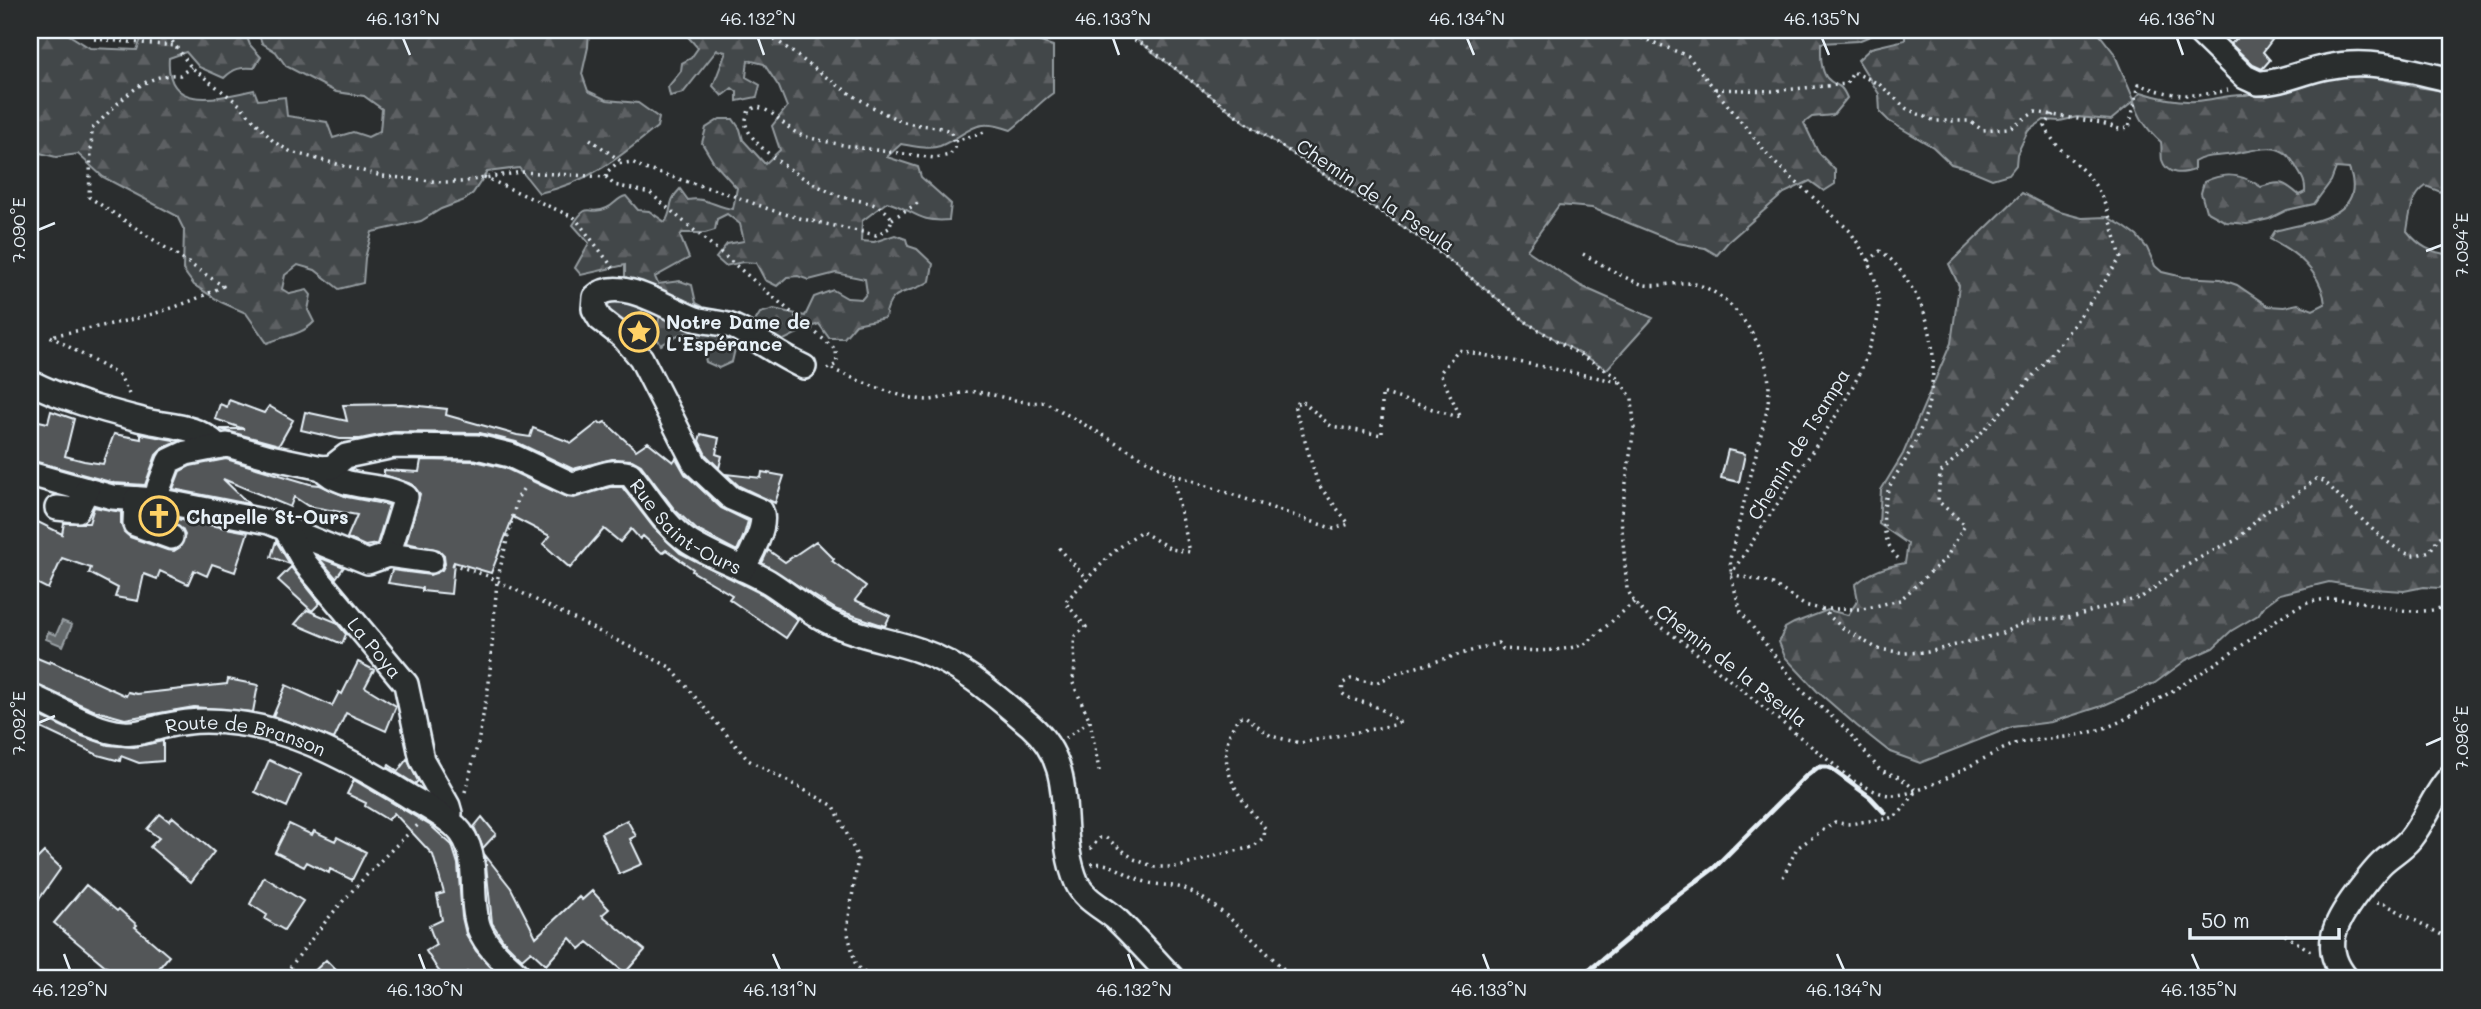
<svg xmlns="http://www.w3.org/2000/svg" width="2481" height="1009" font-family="Mali,sans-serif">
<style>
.forest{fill:url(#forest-firs);stroke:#959ca0;stroke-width:2}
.water{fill:#63686b;stroke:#989fa3;stroke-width:2}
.building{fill:#535759;stroke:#e8f1f8;stroke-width:2}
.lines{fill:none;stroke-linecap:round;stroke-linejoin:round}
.street-casing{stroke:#e8f1f8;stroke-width:28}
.path{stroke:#e8f1f8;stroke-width:3.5;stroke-dasharray:2 5;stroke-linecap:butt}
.street{stroke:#2a2d2e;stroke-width:23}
.rail{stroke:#e8f1f8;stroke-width:5}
.ticks{fill:none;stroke:#e8f1f8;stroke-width:2.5}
.labels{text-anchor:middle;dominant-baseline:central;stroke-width:5;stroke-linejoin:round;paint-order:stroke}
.street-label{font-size:19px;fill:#e8f1f8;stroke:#2a2d2e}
.poi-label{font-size:19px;font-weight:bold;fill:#e8f1f8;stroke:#2a2d2e;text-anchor:start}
.neatline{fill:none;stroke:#e8f1f8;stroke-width:2.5}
.ticks-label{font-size:18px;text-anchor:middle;fill:#e8f1f8}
</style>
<defs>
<pattern id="forest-firs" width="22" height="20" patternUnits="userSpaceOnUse" patternTransform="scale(1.75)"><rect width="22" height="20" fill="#424648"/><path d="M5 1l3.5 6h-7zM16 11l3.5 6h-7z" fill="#5d6163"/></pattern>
</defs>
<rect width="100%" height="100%" fill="#2a2d2e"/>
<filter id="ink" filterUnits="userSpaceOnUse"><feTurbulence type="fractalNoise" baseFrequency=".0143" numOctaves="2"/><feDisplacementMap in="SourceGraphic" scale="14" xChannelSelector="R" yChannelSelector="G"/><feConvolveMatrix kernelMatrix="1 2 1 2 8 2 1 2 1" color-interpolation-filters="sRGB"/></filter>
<g filter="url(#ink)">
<!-- forest -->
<path class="forest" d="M30 30H61L90 48 137 50 141 39 137 33 100 30H257L247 37 250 45 261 57 254 68C241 67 234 68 224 78L199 67 186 52 169 58C165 113 219 98 254 90L258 100 285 97 287 116 327 122 333 138 353 132 368 137 380 131 382 109 364 96 336 92 286 66 276 52 262 43 257 30H589L588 47 582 74 588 91 607 100 638 103 659 118 657 127C619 158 588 183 539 193L519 168 487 172 473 193 465 200 441 209 421 221 372 232 365 258 363 283 339 289 315 270 298 265 285 275 282 289 290 294 307 290 311 295 308 310 314 322C302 335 284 336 267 343L246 313 221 302 194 285 183 270 184 230 177 216 103 177 78 154 56 157 32 151 30 148Z
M682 30H1036L1035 40 1053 46V93C1037 104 1026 119 1011 130 971 116 972 133 940 146 929 150 913 146 901 144L887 157 918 167 921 177 951 204 949 220C918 223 914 210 887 202L862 221 861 241 874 242 895 235 906 239 908 246 917 249 933 264 930 281C908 296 890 286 885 318L856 324 844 338H829L819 324C803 329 792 337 777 343L751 328 760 313 774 309 805 316 814 297 833 290 847 298 862 299 867 293 865 279 836 273 809 280 798 276 787 277 777 286 765 280 756 263 743 262 725 266 716 258 727 244 744 241 740 224 727 214 717 219 715 230 705 233H682L680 236 689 258 655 277 658 284 680 281 692 285 696 303 702 306 735 349 732 362 719 368 706 362 701 339 695 332 678 335 661 345 656 336 661 308 647 307 640 313 648 337 642 345 600 308 631 283 625 276V265L581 275 575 268 589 243 573 225C589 199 588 217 607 208 615 204 617 198 626 196L638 210 649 211 665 222C674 209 666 203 680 189L688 200C705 196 717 208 733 209L737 188 714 163 702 143 706 128 720 119H733L740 129 743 140 765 164 780 150 772 126 787 107 779 87 764 64 748 60 746 77 760 85 757 97 737 101V92L732 88 722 96 713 86 726 52 717 50 683 93 670 96 668 87 681 71 682 63 691 58 698 48Z
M1124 30H1885L1858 41 1821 43C1821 53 1820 69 1827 78 1836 88 1840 81 1847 98L1833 115 1812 117 1804 123 1818 152 1835 170V184L1824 191 1810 181 1784 193 1728 242 1717 255 1705 248 1678 243 1592 208 1559 205 1527 250 1581 286 1653 318 1607 369 1529 324 1426 242 1245 122Z
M1905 30H2096L2114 53 2134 100 2141 92C2159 98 2177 102 2196 101 2213 100 2229 94 2246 95L2347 71 2417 87 2451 92V196L2426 186C2411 196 2410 214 2407 231 2420 247 2430 252 2451 255V585L2439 588 2424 587 2404 591 2373 589 2329 582 2280 594 2265 605 2258 615 2231 631 2213 648 2186 660 2155 683 2102 706 2052 722 2012 727 1920 763 1890 752 1857 726 1817 691 1785 657 1779 642 1785 628 1794 623 1828 610 1848 615 1858 600 1855 585C1869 572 1885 567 1905 563L1908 544 1879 524 1881 490 1903 454 1951 343 1959 286 1949 264 2022 193 2056 211 2082 218 2107 217 2123 226 2137 236 2147 248 2155 266 2162 272 2183 277 2220 279 2237 285 2268 306 2284 307 2298 304 2313 310 2325 304C2322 273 2296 252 2270 239L2275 231C2306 222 2369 218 2349 169L2336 168 2331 181 2314 204 2287 210 2269 219 2247 224 2226 222 2206 211 2201 193 2204 182C2225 171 2243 174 2261 187 2281 180 2284 182 2299 195L2305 192C2306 181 2301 176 2296 167 2281 135 2252 153 2226 155 2213 157 2206 155 2194 162V170C2182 174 2167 176 2162 160 2161 156 2162 147 2161 142 2147 130 2139 118 2134 101L2111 120 2077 117 2060 121 2044 120 2028 131 2017 154 2016 165 2009 174 1992 179 1966 168 1951 164 1933 147 1889 121 1880 112 1879 94 1858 60 1871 48 1905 40Z"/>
<!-- water -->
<path class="water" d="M62 621 72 625 63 646 46 639 48 632 56 635Z"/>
<!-- building -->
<path class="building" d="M2245 30H2251L2272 40 2263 52 2270 60 2262 69 2253 65 2231 44Z
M229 400 264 413 269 406 293 420 279 445 220 429H244L215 419 220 404 227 407Z
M401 404 447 409 446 415 517 435 530 437 533 428 572 443 599 422 601 424 605 422 636 450 648 442 673 462 676 458 685 474 721 508 748 521 744 535 737 551 697 530 675 510 641 465 632 460 612 459 573 469 516 442 480 433 394 432 360 439H340L301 430 305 412 347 421 343 405Z
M51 411 74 419 65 456 84 461 103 464 114 434 141 439V434L179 441 163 448 156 455 145 485 114 483 30 460V419L48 423Z
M701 434 719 438 716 454 722 456 719 468 706 455 699 441Z
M1728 450 1745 454 1739 482 1721 478Z
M226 459 310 484 320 485 347 497 389 505 377 544 365 546 347 538 357 515 308 506 294 497 290 507 223 479 249 504 173 489 180 471 190 466Z
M421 460 475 461 505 468 566 497 574 498 610 487H622L654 528 680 553 762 594 798 620 786 638 729 599 732 595 692 571 693 569 666 550 662 553 643 536 640 539 631 529 620 542 604 529 570 568 543 544 550 536 513 517 491 573 454 562 451 594 422 591V588L388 583 392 570 430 575 442 570 445 564 444 555 439 550 406 543 420 494 412 484 384 475V470L419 472Z
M762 472 784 476 775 503 739 486 726 474 761 478Z
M94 507 121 512V524L124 532 130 537 167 550 174 551 180 547 185 535 182 529 149 514 248 532 235 572 212 564 207 576 194 570 188 584 160 571 157 579 144 574 138 601 115 597 118 588 89 573 91 568 62 558 48 589 30 580V522L36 525 38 522 62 534 64 523H89Z
M276 541 290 564 271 557Z
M816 541 834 559 832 561 866 586 855 600 890 616 885 626 837 610 762 563 768 550 785 562Z
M318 557 344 567 336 578Z
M291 567 320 603 312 611 278 580Z
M307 610 336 622 346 634 342 644 295 624Z
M30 655 49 663 50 661 126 696 128 692 137 694 227 684 228 679 258 685 253 712 194 707 125 719 93 710 30 682Z
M358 662 374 670 365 687 396 706 386 731 346 713 334 739 273 716 286 685 332 706 339 692 342 694Z
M32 712 82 736 108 745 134 747 163 741V761L139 763 121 756 120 761 98 755 30 723Z
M407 759 418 781 415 784 388 767 389 765 398 771Z
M269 760 301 775 287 807 255 792Z
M354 780 431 826 452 845 458 864 462 917 466 934 476 951 502 979H477L467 972 460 979H446L438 970 426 951 436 945 429 926 442 920 437 895 444 893 433 855 394 813 388 820 365 806 366 803 347 794Z
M160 814 169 821 173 817 214 852 191 882 150 847 159 838 147 829Z
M482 817 496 834 483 848 474 827Z
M627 820 636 836 630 839 642 864 619 874 601 833Z
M289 824 312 835 314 831 335 841 337 837 366 852 352 880 330 869 329 873 307 862 304 867 275 852Z
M44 852 61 868 30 912V866Z
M485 855 511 888 536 937 579 897 582 900 592 891 609 909 602 915 645 950 625 973 588 942 580 949 570 938 546 965 531 951 522 959 503 940 492 923Z
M264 877 303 901 284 930 265 919 267 915 250 904Z
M86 885 117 911 119 909 137 925 135 927 169 956 150 979H121L54 923Z
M326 960 345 979H306Z"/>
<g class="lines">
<!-- street casing -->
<g class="street-casing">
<g id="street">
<path d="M2197 30 2245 77 2258 83C2282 83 2304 71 2327 67 2370 58 2410 70 2451 80"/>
<path d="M30 382C65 400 104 410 142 420 170 427 195 424 217 445"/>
<path d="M322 468C344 492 379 481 406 497L388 555"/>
<path d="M30 474 112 497 156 500 269 522 368 562 388 555 431 561"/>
<path d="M136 499 135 524 171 537"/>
<path id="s1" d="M156 500 159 487 169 461 186 453 227 445 270 457 322 468 332 467 346 456 394 446 477 447 510 455 571 484C592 481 608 468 630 474 649 497 664 525 689 542 714 558 743 567 769 582 790 595 808 612 831 623 860 637 891 640 921 651 962 665 998 698 1030 725 1082 770 1053 828 1077 883 1084 899 1102 907 1115 918 1135 937 1154 959 1173 979"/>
<path d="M57 508 77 510 87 490"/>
<path id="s2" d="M285 528 305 563 406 684 422 760 448 806 450 813 449 821"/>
<path d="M742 569C750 557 768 525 761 511L731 498 695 464 641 358 623 337 600 319 594 309 595 297C619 274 670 310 696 319 709 323 726 322 738 329 762 342 778 355 804 367"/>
<path id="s3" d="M30 696C57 707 93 731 123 733 137 735 151 729 164 726 178 723 192 721 206 721 280 721 346 757 407 795 423 805 442 814 456 827 483 853 467 895 479 928 487 949 507 964 523 979"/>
<path d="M2347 979C2320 948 2335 922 2357 893 2365 883 2372 873 2381 864 2390 855 2402 849 2410 839 2426 819 2433 795 2451 776"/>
</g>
</g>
<!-- path -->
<path class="path" d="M164 30 191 67 240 105 274 142 291 152 382 176 442 182H460L522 172 606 177 614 185 650 193 836 350 837 364 823 371
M1087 30 1122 34 1145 45 1245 122 1426 242 1529 324 1617 377 1632 398 1634 428 1621 517 1627 589 1634 602 1651 620 1683 642 1854 781C1866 786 1880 796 1894 795 1929 794 1980 757 2015 744 2028 740 2044 740 2057 738 2084 735 2109 729 2132 715 2170 693 2208 669 2244 644 2265 630 2286 609 2311 602 2359 589 2405 626 2451 604
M1622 30 1688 56 1773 161 1850 231 1869 261 1876 283 1879 303 1877 323 1861 371 1841 408 1731 574
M94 39 176 46
M1715 89 1772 91 1847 84 1853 72 1879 84 1907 109 1935 121H1970L1982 130 2009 128 2035 112 2102 123 2119 129 2129 128 2139 84C2172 97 2194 98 2228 90
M590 139 622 162
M955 141 988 131
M484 177 575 218 614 269
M606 177 607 172 616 164 632 162 645 169 729 194 771 210 803 219 876 235 889 228 892 219C882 201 858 202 840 196 815 187 753 151 746 125 745 120 747 116 749 110L757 107C777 111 786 132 807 137 848 148 893 152 935 158L950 155 955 148 951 132C934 123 916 128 899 120 850 99 806 61 762 30
M892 219 921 201
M1583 254C1602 264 1621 277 1641 284 1659 289 1677 280 1695 284 1734 293 1770 350 1769 389 1769 396 1768 403 1767 410L1730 559 1732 580 1741 612 1801 690 1845 728 1880 770 1899 777 1916 790
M1869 261 1880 251C1895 260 1905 277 1914 292 1935 326 1937 368 1928 406 1924 424 1914 445 1905 461 1899 471 1890 482 1887 494 1881 514 1882 544 1899 559
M832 369C856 380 903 400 929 400 945 399 961 390 977 392 1001 395 1021 405 1045 402L1171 474
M129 394 120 376 50 336C111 324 167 316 223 286L89 197 92 129C117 105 142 72 180 75L191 67
M1059 548 1088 580
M452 564 488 576 670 667 748 760 834 806 858 858 847 930 856 966 872 979
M1731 574 1773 584 1804 605 1821 609 1844 629 1878 649 1905 653 1928 652 2000 634 2026 622 2041 619 2068 618 2142 597 2174 573 2215 549 2237 540 2267 510 2288 500 2316 479 2324 481C2343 499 2390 554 2414 555 2419 555 2426 552 2430 551L2437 540 2451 527
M1822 609H1863L1900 600 1946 558 1965 525 1938 501 1940 473C2010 408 2069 337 2121 257 2113 230 2107 197 2088 176 2071 157 2056 150 2045 126L2054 113
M1090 721 1100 776
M1065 738 1090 721 1072 681C1078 665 1072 654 1075 636L1086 627 1065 602 1112 553 1141 531 1171 549 1190 552 1172 474 1334 529 1349 524 1318 484 1294 405 1302 401 1331 426 1382 435V393L1461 418 1440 373 1458 350 1620 382
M465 792 478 743 489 683 497 581 517 499 525 486
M1090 849 1100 838H1106L1134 859 1155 867H1179L1219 855 1253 847 1264 837 1265 828C1237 797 1209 758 1239 717L1245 716 1271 736 1300 743 1394 725 1399 722C1391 716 1384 710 1374 706 1363 701 1350 701 1342 693L1343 683 1351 679 1376 683 1397 673 1498 643 1503 649C1530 651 1562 653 1587 643L1634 602
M1091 864C1112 861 1121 873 1140 880 1154 886 1169 884 1182 888 1219 901 1265 952 1294 979
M1783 877 1797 848 1835 822C1846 825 1851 824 1861 822 1895 817 1895 823 1915 792
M2377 903 2385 904 2451 940
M2285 935 2314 953
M282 979C321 923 368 870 419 824"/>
<!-- street -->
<use href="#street" class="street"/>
<!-- rail -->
<path class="rail" d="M1579 979 1627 939 1654 913 1714 868 1805 777 1818 767H1827L1832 769 1870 797 1885 813"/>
</g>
</g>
<!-- ticks -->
<path class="ticks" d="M403 38 410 55M758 38 764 55M1113 38 1119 55M1467 38 1474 55M1822 38 1829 55M2177 38 2183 55M38 230 55 223M2426 251 2442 245M38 723 55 716M2426 745 2442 738M64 954 70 970M419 954 425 970M773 954 780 970M1128 954 1134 970M1483 954 1489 970M1837 954 1844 970M2192 954 2199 970"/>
<!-- icons -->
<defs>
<g id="sight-ring" transform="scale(2.0125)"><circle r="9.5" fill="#2a2d2e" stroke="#ffd166" stroke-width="1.5"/><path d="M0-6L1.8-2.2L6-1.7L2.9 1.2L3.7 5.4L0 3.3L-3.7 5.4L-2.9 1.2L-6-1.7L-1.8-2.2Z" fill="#ffd166"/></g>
<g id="church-ring" transform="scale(2.0125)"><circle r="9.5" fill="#2a2d2e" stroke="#ffd166" stroke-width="1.5"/><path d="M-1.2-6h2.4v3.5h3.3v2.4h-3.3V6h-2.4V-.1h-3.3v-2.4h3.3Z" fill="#ffd166"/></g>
</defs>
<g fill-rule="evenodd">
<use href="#sight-ring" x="639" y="332"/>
<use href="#church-ring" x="159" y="516"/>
</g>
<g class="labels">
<!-- street labels -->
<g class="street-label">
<text transform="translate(1376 195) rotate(34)">Chemin de la Pseula</text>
<text transform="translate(1798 444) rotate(-58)">Chemin de Tsampa</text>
<text stroke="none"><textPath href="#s1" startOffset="600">Rue Saint-Ours</textPath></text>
<text stroke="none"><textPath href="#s2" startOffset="150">La Poya</textPath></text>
<text transform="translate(1732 665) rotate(38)">Chemin de la Pseula</text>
<text stroke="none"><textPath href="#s3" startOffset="226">Route de Branson</textPath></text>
</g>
<!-- poi labels -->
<g class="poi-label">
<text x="666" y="321">Notre Dame de<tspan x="666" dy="22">L'Espérance</tspan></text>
<text x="186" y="516">Chapelle St-Ours</text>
</g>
</g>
<!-- margin -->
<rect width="2481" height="1009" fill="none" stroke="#2a2d2e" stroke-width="77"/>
<!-- scale -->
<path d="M2190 928v10h149v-10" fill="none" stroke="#e8f1f8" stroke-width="3.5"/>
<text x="2201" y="928" font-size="21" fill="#e8f1f8" stroke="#2a2d2e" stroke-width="5" paint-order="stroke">50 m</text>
<rect x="38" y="38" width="2404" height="932" class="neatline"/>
<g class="ticks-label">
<text x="403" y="25">46.131°N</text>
<text x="758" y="25">46.132°N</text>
<text x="1113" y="25">46.133°N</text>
<text x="1467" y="25">46.134°N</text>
<text x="1822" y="25">46.135°N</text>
<text x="2177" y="25">46.136°N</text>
<text transform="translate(19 230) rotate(-90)" y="6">7.090°E</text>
<text transform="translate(2462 245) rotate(-90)" y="6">7.094°E</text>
<text transform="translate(19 723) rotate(-90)" y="6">7.092°E</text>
<text transform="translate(2462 738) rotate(-90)" y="6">7.096°E</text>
<text x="70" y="996">46.129°N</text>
<text x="425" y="996">46.130°N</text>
<text x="780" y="996">46.131°N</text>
<text x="1134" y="996">46.132°N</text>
<text x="1489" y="996">46.133°N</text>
<text x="1844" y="996">46.134°N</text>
<text x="2199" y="996">46.135°N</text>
</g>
</svg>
